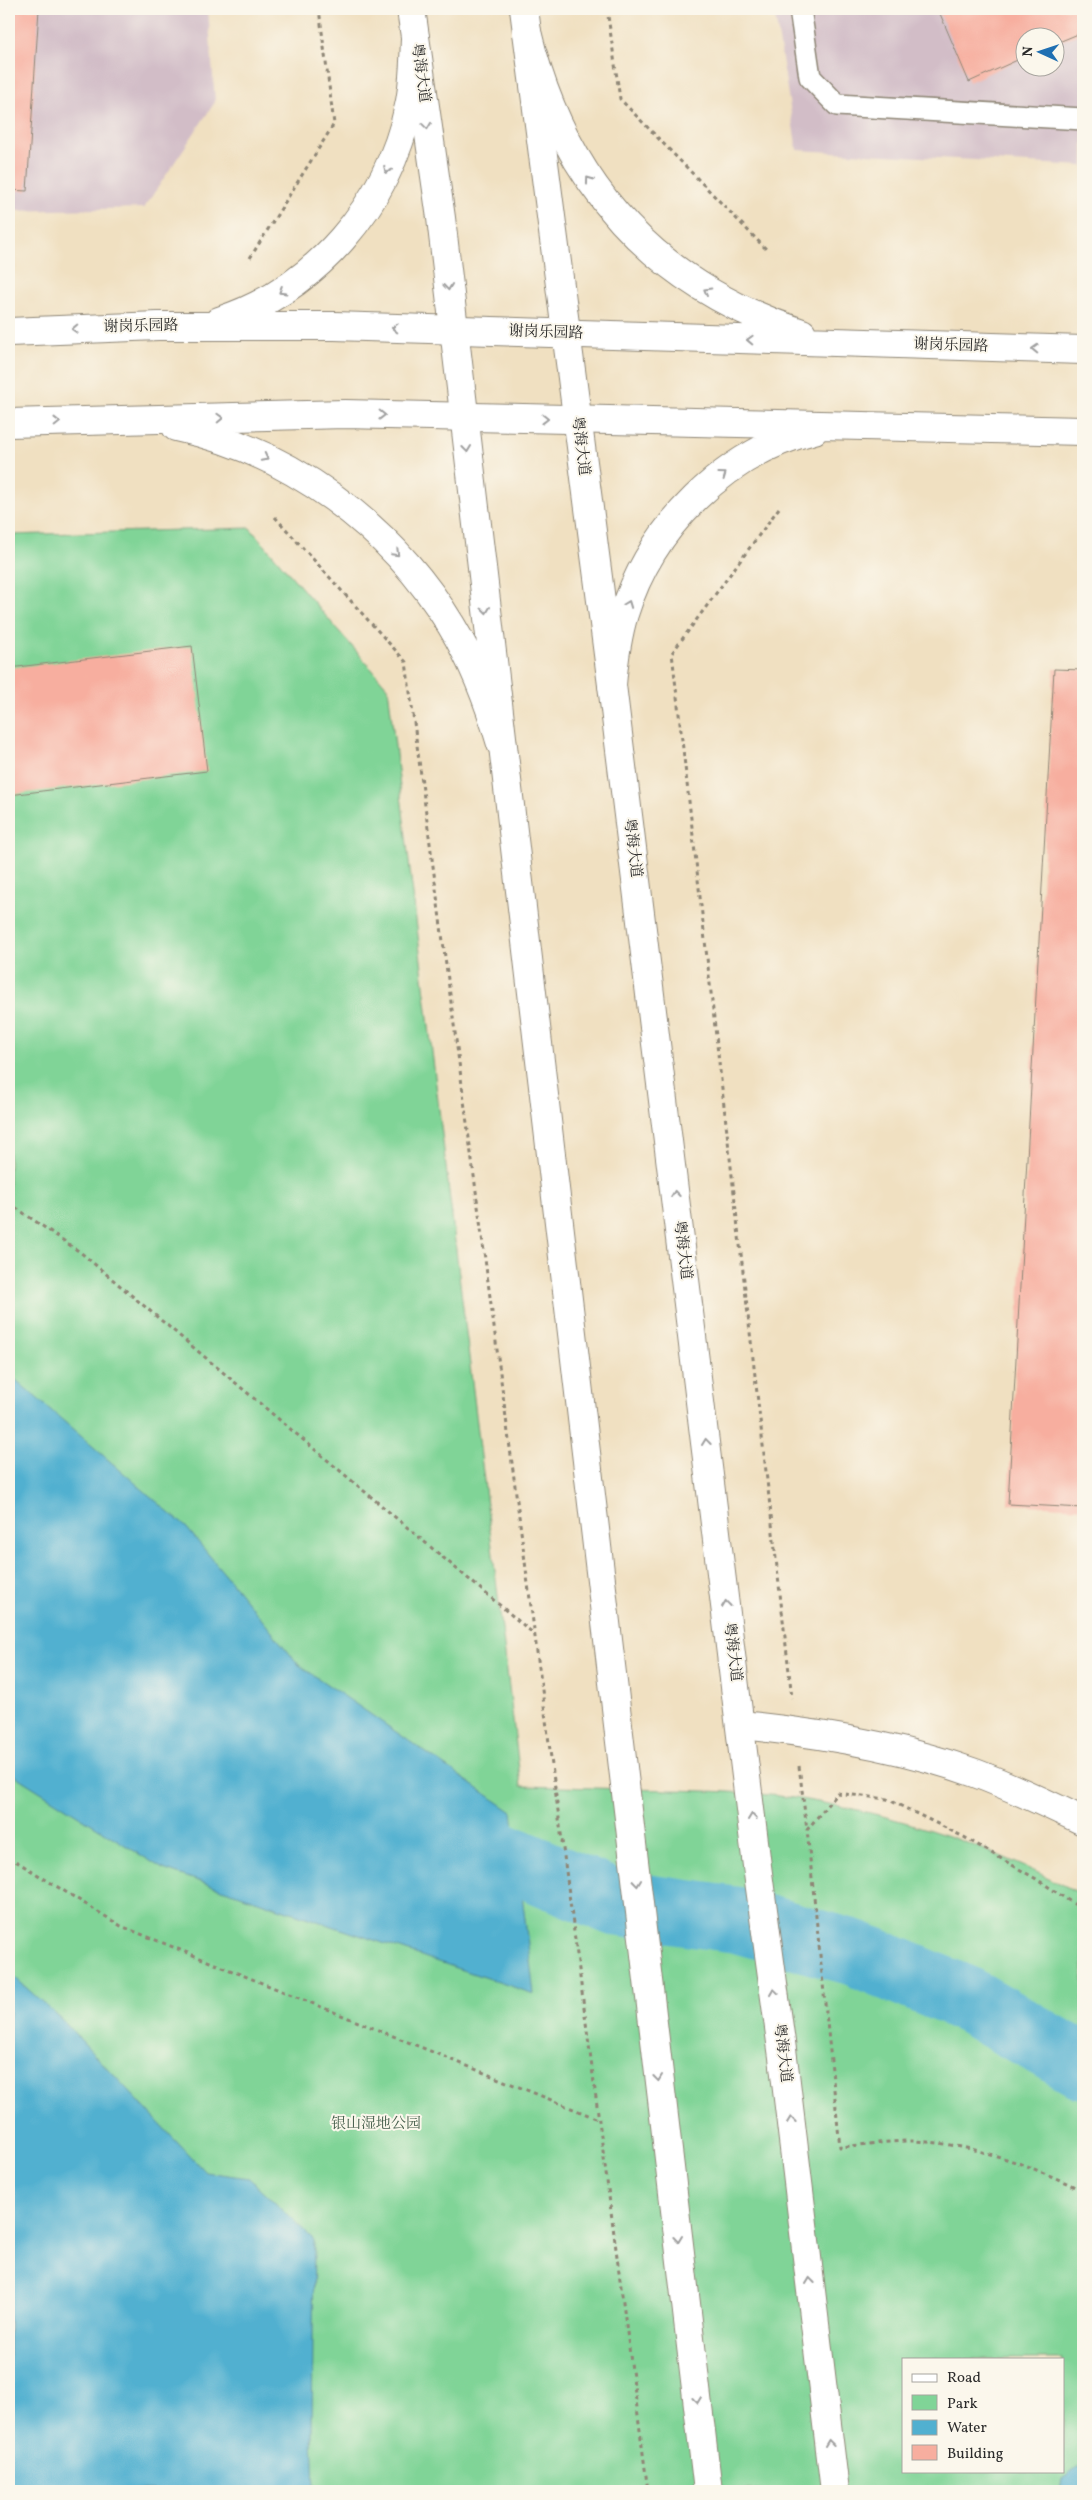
<svg xmlns="http://www.w3.org/2000/svg" width="1092" height="2500" font-family="Vollkorn,'Noto Serif SC',serif">
<style>
.industrial{fill:#d2bdc7;fill-rule:evenodd}
.green{fill:#80d497;stroke:#568061;fill-rule:evenodd}
.water{fill:#51b0d0;stroke:#3e6e7e}
.lines{fill:none;stroke-linecap:round;stroke-linejoin:round}
.river{stroke:#51b0d0;stroke-width:66}
.building{fill:#f7ae9f}
.lane-casing{stroke:#8e8676;stroke-width:24}
.street-casing{stroke:#8e8676;stroke-width:30}
.secondary-casing{stroke:#8e8676;stroke-width:30}
.primary-casing{stroke:#8e8676;stroke-width:30}
.path{stroke:#8e8676;stroke-width:3;stroke-dasharray:4 4;stroke-linecap:butt}
.lane{stroke:#fff;stroke-width:21}
.street{stroke:#fff;stroke-width:28}
.secondary{stroke:#fff;stroke-width:28}
.primary{stroke:#fff;stroke-width:28}
.oneway{stroke:#a0a0a0}
.labels{text-anchor:middle;dominant-baseline:central;stroke-width:4;stroke-linejoin:round;paint-order:stroke}
.street-label{font-size:15px;fill:#2b2b2b;stroke:#fbf7ec}
.park-label{font-size:15px;fill:#445e4b;stroke:#fbf7ec}
</style>
<rect width="100%" height="100%" fill="#fbf7ec"/>
<filter id="ink" filterUnits="userSpaceOnUse"><feTurbulence type="fractalNoise" baseFrequency=".02" numOctaves="2"/><feDisplacementMap in="SourceGraphic" scale="10" xChannelSelector="R" yChannelSelector="G"/><feConvolveMatrix kernelMatrix="1 2 1 2 8 2 1 2 1" color-interpolation-filters="sRGB"/></filter>
<filter id="wash" filterUnits="userSpaceOnUse"><feTurbulence type="fractalNoise" baseFrequency=".0096" numOctaves="4" result="noise"/><feDisplacementMap in="SourceGraphic" scale="20" xChannelSelector="R" yChannelSelector="G"/><feGaussianBlur stdDeviation="1.12" result="paint"/><feColorMatrix in="noise" values="0 0 0 0 0 0 0 0 0 0 0 0 0 0 0 0 0 1.4 0 .05"/><feComposite in="paint" operator="in"/></filter>
<g filter="url(#wash)">
<rect width="100%" height="100%" fill="#f0e0c1"/>
<!-- industrial -->
<path class="industrial" d="M9 9H208L215 102 144 208 9 211Z
M774 9H1083V166L797 150ZM1024 38H1054V68H1024Z"/>
<!-- green -->
<path class="green" d="M250 528 388 688 521 1786C570 1787 619 1789 669 1790 710 1791 752 1792 794 1798 900 1814 988 1846 1083 1895V2491H9V535ZM903 2359H1063V2471H903Z"/>
<!-- water -->
<path class="water" d="M9 1374 186 1527 299 1665 512 1812 534 1994 163 1869 9 1772Z
M9 1972 63 2021 205 2172 249 2178 314 2240 312 2433 314 2491H9Z
M1083 2464V2491H1060L1062 2479Z"/>
<g class="lines">
<!-- river -->
<path class="river" d="M434 1826 615 1903 737 1920 855 1953 968 2000 1083 2066"/>
</g>
<g id="blocks">
<!-- building -->
<path class="building" d="M9 9H39L27 191 9 190Z
M938 9H1083V32L1054 44V38H1024V57L969 82Z
M192 646 207 771 9 795V668Z
M1054 669 1083 670V1508L1008 1504Z"/>
</g>
</g>
<g filter="url(#ink)">
<use href="#blocks" fill-opacity="0" stroke="#8e8676" stroke-width="1"/>
<g class="lines">
<!-- lane casing -->
<g class="lane-casing">
<path id="lane" d="M800 9 810 77 837 105 1083 119"/>
</g>
<!-- street casing -->
<g class="street-casing">
<path id="street" d="M741 1725C821 1733 900 1746 975 1773 1012 1787 1048 1804 1083 1821"/>
</g>
<!-- secondary casing -->
<g class="secondary-casing">
<path id="secondary" d="M411 9 441 218 708 2491
M524 9 612 685 757 1866 783 2057 835 2491"/>
</g>
<!-- primary casing -->
<g class="primary-casing">
<path id="primary" d="M527 32C563 183 654 285 802 333
M219 321C315 290 388 205 409 106 414 84 414 61 415 38
M9 332 158 326H334L1083 350
M9 423 345 414 1083 431
M176 427C289 450 392 527 451 625 474 663 489 702 501 744
M612 685C614 661 617 637 624 614 651 527 724 453 814 430"/>
</g>
<!-- path -->
<path class="path" d="M607 9 620 99 766 249
M250 258 334 124 319 9
M779 508 672 653 792 1698
M275 517 406 662 648 2491
M9 1203 80 1252 534 1634
M799 1766 807 1830
M9 1857 121 1926 598 2119
M1083 1910 1038 1880 964 1837 887 1799 837 1793 807 1830 840 2147C863 2145 888 2141 912 2141 971 2143 1031 2165 1083 2191"/>
<!-- lane -->
<use href="#lane" class="lane"/>
<!-- street -->
<use href="#street" class="street"/>
<!-- secondary -->
<use href="#secondary" class="secondary"/>
<!-- primary -->
<use href="#primary" class="primary"/>
</g>
<!-- one-way arrows -->
<defs><path id="oneway-chevron" d="M-2-3.5L2.5 0L-2 3.5" fill="none" stroke-width="1.6" stroke-linecap="round" stroke-linejoin="round" transform="scale(1.25)"/></defs>
<g class="oneway">
<use href="#oneway-chevron" transform="translate(427 126) rotate(82)"/>
<use href="#oneway-chevron" transform="translate(387 170) rotate(115)"/>
<use href="#oneway-chevron" transform="translate(589 180) rotate(-126)"/>
<use href="#oneway-chevron" transform="translate(448 287) rotate(84)"/>
<use href="#oneway-chevron" transform="translate(282 291) rotate(148)"/>
<use href="#oneway-chevron" transform="translate(707 291) rotate(-150)"/>
<use href="#oneway-chevron" transform="translate(395 328) rotate(-178)"/>
<use href="#oneway-chevron" transform="translate(75 329) rotate(178)"/>
<use href="#oneway-chevron" transform="translate(750 340) rotate(-178)"/>
<use href="#oneway-chevron" transform="translate(1035 349) rotate(-178)"/>
<use href="#oneway-chevron" transform="translate(382 415) rotate(1)"/>
<use href="#oneway-chevron" transform="translate(220 418) rotate(-2)"/>
<use href="#oneway-chevron" transform="translate(545 419) rotate(1)"/>
<use href="#oneway-chevron" transform="translate(57 422) rotate(-1)"/>
<use href="#oneway-chevron" transform="translate(467 449) rotate(83)"/>
<use href="#oneway-chevron" transform="translate(265 458) rotate(27)"/>
<use href="#oneway-chevron" transform="translate(723 475) rotate(-36)"/>
<use href="#oneway-chevron" transform="translate(396 553) rotate(45)"/>
<use href="#oneway-chevron" transform="translate(628 604) rotate(-69)"/>
<use href="#oneway-chevron" transform="translate(486 610) rotate(84)"/>
<use href="#oneway-chevron" transform="translate(675 1194) rotate(-97)"/>
<use href="#oneway-chevron" transform="translate(706 1442) rotate(-97)"/>
<use href="#oneway-chevron" transform="translate(726 1604) rotate(-97)"/>
<use href="#oneway-chevron" transform="translate(752 1817) rotate(-97)"/>
<use href="#oneway-chevron" transform="translate(637 1883) rotate(84)"/>
<use href="#oneway-chevron" transform="translate(774 1992) rotate(-98)"/>
<use href="#oneway-chevron" transform="translate(658 2078) rotate(83)"/>
<use href="#oneway-chevron" transform="translate(791 2120) rotate(-97)"/>
<use href="#oneway-chevron" transform="translate(678 2239) rotate(83)"/>
<use href="#oneway-chevron" transform="translate(810 2281) rotate(-97)"/>
<use href="#oneway-chevron" transform="translate(697 2400) rotate(83)"/>
<use href="#oneway-chevron" transform="translate(829 2443) rotate(-97)"/>
</g>
</g>
<g class="labels">
<!-- street labels -->
<g class="street-label">
<text transform="translate(420 73) rotate(82)">粤海大道</text>
<text transform="translate(141 327) rotate(-1)">谢岗乐园路</text>
<text transform="translate(546 333) rotate(2)">谢岗乐园路</text>
<text transform="translate(951 346) rotate(2)">谢岗乐园路</text>
<text transform="translate(580 446) rotate(83)">粤海大道</text>
<text transform="translate(632 848) rotate(83)">粤海大道</text>
<text transform="translate(682 1250) rotate(83)">粤海大道</text>
<text transform="translate(732 1652) rotate(83)">粤海大道</text>
<text transform="translate(782 2053) rotate(83)">粤海大道</text>
</g>
<!-- park labels -->
<g class="park-label">
<text x="376" y="2124">银山湿地公园</text>
</g>
</g>
<!-- margin -->
<rect width="1092" height="2500" fill="none" stroke="#fbf7ec" stroke-width="30"/>
<!-- legend -->
<rect x="902" y="2358" width="162" height="115" fill="#fbf7ec" stroke="#a8a59f"/>
<rect x="912" y="2374" width="25" height="8" fill="#ffffff" stroke="#a8a59f"/>
<text x="947" y="2382" font-size="15" fill="#2b2b2b">Road</text>
<rect x="912" y="2395" width="25" height="15" fill="#80d497" stroke="#a8a59f"/>
<text x="947" y="2408" font-size="15" fill="#2b2b2b">Park</text>
<rect x="912" y="2420" width="25" height="15" fill="#51b0d0" stroke="#a8a59f"/>
<text x="947" y="2432" font-size="15" fill="#2b2b2b">Water</text>
<rect x="912" y="2445" width="25" height="15" fill="#f7ae9f" stroke="#a8a59f"/>
<text x="947" y="2458" font-size="15" fill="#2b2b2b">Building</text>
<!-- north arrow -->
<g transform="translate(1040 52) rotate(273)"><circle r="24" fill="#fbf7ec" stroke="#a8a59f"/>
<path d="M0-4L9 19L0 12L-9 19Z" fill="#1f6fb2"/>
<text y="-8" font-size="14" font-weight="bold" text-anchor="middle" fill="#2b2b2b">N</text>
</g>
</svg>
